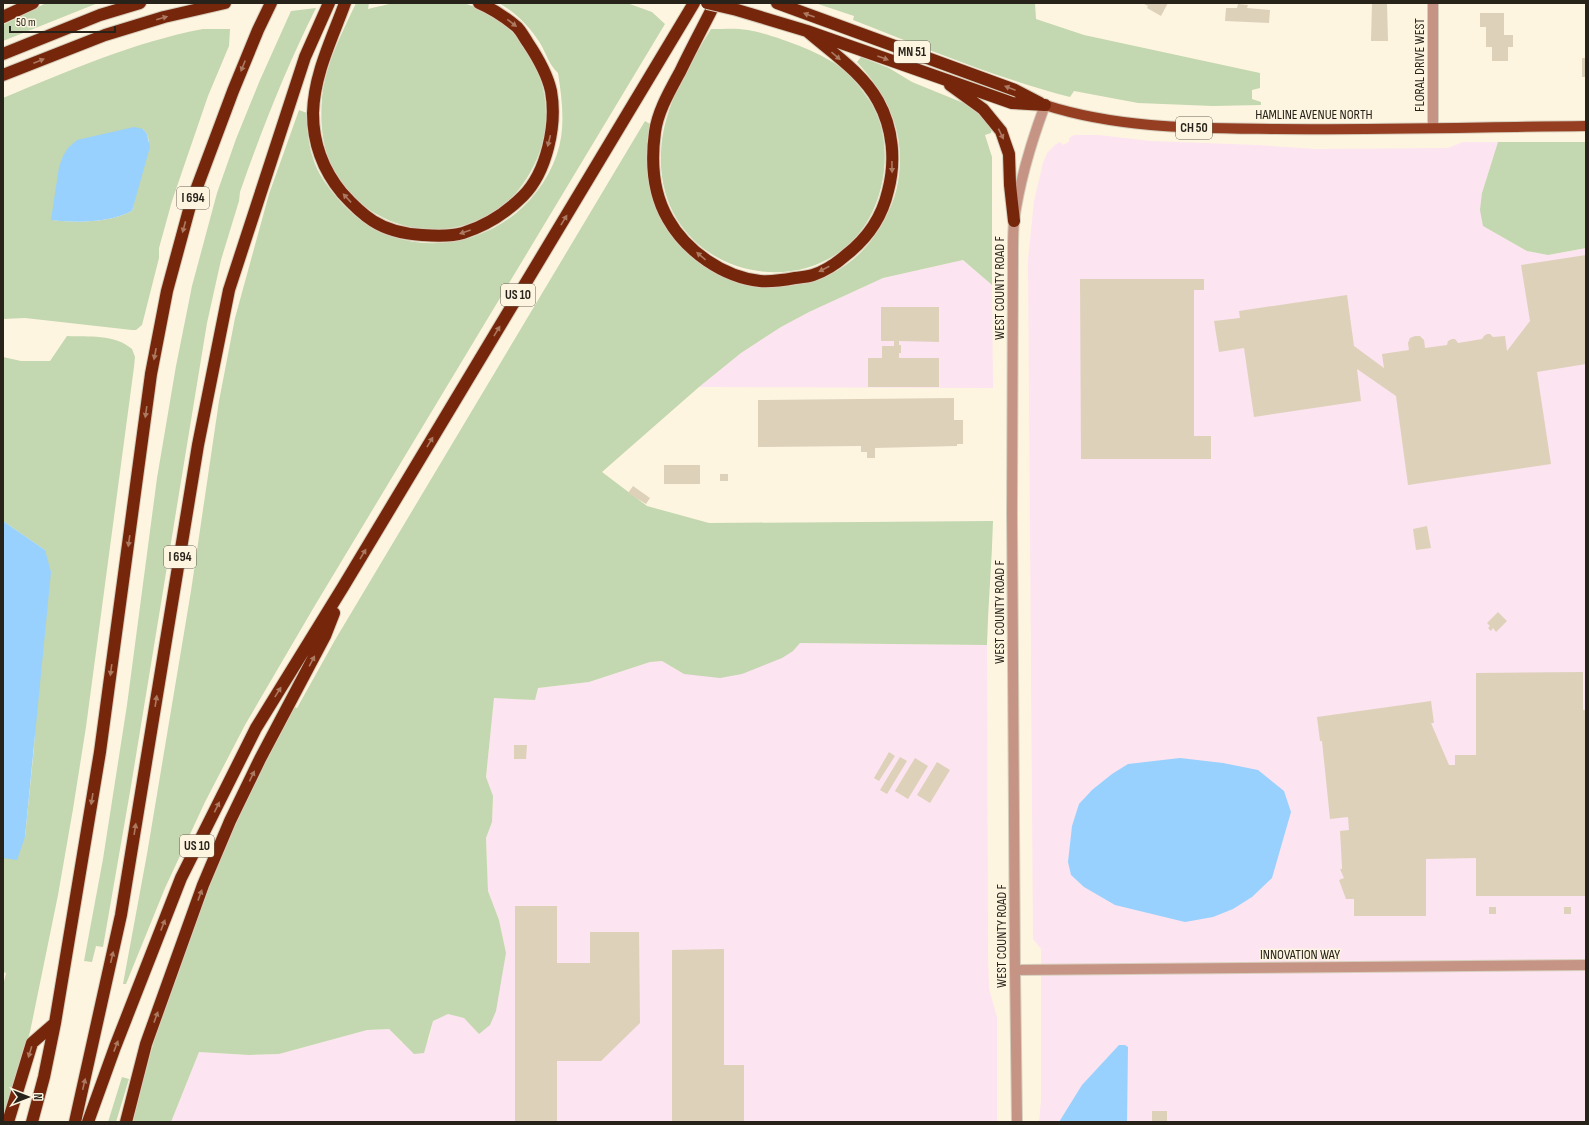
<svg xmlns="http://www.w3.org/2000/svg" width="1589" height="1125" font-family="'Sofia Sans Condensed',sans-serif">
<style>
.commercial{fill:#fce4f0}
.green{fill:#c3d7b0;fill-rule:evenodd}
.water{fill:#98d1fe}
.building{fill:#ddd1ba}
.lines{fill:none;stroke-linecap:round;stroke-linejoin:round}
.minor-casing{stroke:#d7cfbd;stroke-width:12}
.tertiary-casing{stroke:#d7cfbd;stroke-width:12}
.primary-casing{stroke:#d7cfbd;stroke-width:12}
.motorway-casing{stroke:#d7cfbd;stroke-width:14}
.minor{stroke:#c69484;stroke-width:10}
.tertiary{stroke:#c69484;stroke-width:10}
.primary{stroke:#953e22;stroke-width:10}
.motorway{stroke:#76270b;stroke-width:12}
.motorway-bridge-casing{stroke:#d7cfbd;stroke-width:14;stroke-linecap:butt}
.motorway-bridge{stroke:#76270b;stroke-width:12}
.oneway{fill:#ac7961}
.labels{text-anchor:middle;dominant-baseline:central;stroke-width:3;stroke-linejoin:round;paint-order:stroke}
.shield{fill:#fef5e1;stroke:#686256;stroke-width:1}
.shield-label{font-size:13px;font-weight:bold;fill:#28231a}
.street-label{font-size:14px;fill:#28231a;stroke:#fef5e1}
</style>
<rect width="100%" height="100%" fill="#fef5e1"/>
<!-- commercial -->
<path class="commercial" d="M1074 135H1099L1151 141 1257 145 1316 149 1448 148 1463 142H1498L1482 193 1483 226 1527 251 1548 255 1586 248V1122H1039L1041 1100V949L1033 939 1028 260 1034 201 1043 163 1047 153 1055 145 1060 142 1063 145 1069 142V138Z
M963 260 992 285 993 388 699 387 741 353 781 327 809 312 883 278Z
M800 643 987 645 988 957 989 989 997 1017V1122H171L199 1052 249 1055 279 1054 367 1030 389 1029 402 1043 429 1040 433 1020 448 1014 464 1018 479 1034 501 980 506 953 499 920 488 891 487 866 486 838 492 822 493 797 486 777 494 697 535 700 538 688 589 682 650 662 662 661 684 674 793 651Z"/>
<!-- green -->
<path class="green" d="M46 3H98L3 41V25Z
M356 3H369L368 9C377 7 387 4 396 3 409 2 423 3 436 3 444 3 453 2 461 3 482 6 509 26 521 42 541 67 549 99 545 131 542 150 534 168 523 184 474 251 372 242 333 169 322 148 320 122 322 98 325 65 342 33 356 3Z
M499 3H627L652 12 665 24 314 607 245 725 205 802 165 888 126 984H123L147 854 191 591 219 401 235 318 269 194 299 110 307 113C307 128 308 143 313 158 317 173 328 187 338 199 403 276 525 247 557 154 566 128 562 99 558 73 549 65 546 53 540 43 530 27 515 12 499 3Z
M815 3H1035L1036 19 1084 35 1260 73V88L1252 90V99L1261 102V105L1213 106 1138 103 1074 91 1070 97C996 78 925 48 853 20L854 16Z
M316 8C286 68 262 129 240 192L239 201 221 260 207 323 131 786 103 947 96 946 92 962 84 961 103 859 127 705 157 478 176 366 192 286 217 193 236 139 260 80 291 11Z
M203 29H230L229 46 208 96 172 201 159 248V258L142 325 136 330H132L25 318 3 319V98C68 71 134 42 203 29ZM143 129 147 134 149 141 132 211C108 223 77 223 52 220Z
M711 29C723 29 736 28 748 30 772 34 821 52 840 67 851 75 859 86 867 97 885 121 888 155 882 183 853 320 654 291 661 152 663 107 688 67 711 29Z
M861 57 889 68 912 82 966 104 977 111 992 129 991 133 985 135 992 157V285L963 260 883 278 809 312 781 327 741 353 699 387 602 472 647 506 709 523 993 521C992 562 988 603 987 645L800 643 793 651 782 658 742 674 720 678 684 674 662 661 650 662 589 682 538 688 535 700 494 698 486 777 493 796 492 822 486 838 487 866 488 891 499 920 506 953 496 1011 490 1025 479 1034 464 1018 448 1014 433 1021 424 1053 414 1054 389 1029 367 1030 279 1054 249 1055 199 1052 171 1122H131C145 1072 159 1023 175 974 207 882 249 793 292 706L297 708 335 640 645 121 650 124C631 215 698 299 794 285 825 281 851 266 870 242 884 224 894 204 898 182 906 133 889 97 857 62Z
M1498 142H1586V248L1548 255 1527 251 1483 226 1480 210 1482 193Z
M67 336C88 337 115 334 132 349L135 357 134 367 86 727 73 809 58 895 30 1032 3 1122V986L6 973 3 972V858L25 837 34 747 45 550 3 521V357L21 361H50Z
M122 1077 129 1079 116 1122H108Z"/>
<!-- water -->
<path class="water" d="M134 127 143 129 147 134 150 147 132 211C108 223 77 223 51 220L59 167 63 156 68 148 77 140Z
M3 521 45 550 51 572 25 837 17 860 3 858Z
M1180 758 1223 763 1258 770 1284 791 1291 812 1272 878 1252 897 1233 909 1213 917 1185 922 1115 905 1084 887 1071 875 1068 862 1072 826 1079 804 1092 790 1112 774 1128 764Z
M1119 1045H1125L1128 1047 1127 1122H1059L1082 1085Z"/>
<!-- building -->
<path class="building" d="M1142 3H1168L1161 16 1147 8 1148 6Z
M1372 3H1387L1388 41H1371Z
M1238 4 1248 5 1247 8 1270 10 1269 23 1225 21 1226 8H1237Z
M1480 13H1504V35H1513V47H1508V61H1492V47H1486V27H1480Z
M1582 58H1586V77H1582Z
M1586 255V364L1537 372 1551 464 1408 485 1396 396 1357 369 1361 401 1254 417 1244 348 1219 352 1214 321 1240 318 1239 311 1347 295 1354 346 1384 368 1382 354 1409 350 1408 343 1410 338 1415 336H1420L1424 340 1425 348 1447 345 1448 341 1452 339H1455L1458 343 1482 339 1484 336 1487 334H1490L1493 337 1505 336 1507 351 1530 321 1521 265Z
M1080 279H1204V290H1194V436H1211V459H1081Z
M881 307H939V342L899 341V345H901V353H899V358H939V387H868V358H882V346H894V341H881Z
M954 398V420H963V444H957V446L875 448V458H867V452H861V446L758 447V400Z
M664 465H700V484H664Z
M720 474H728V481H720Z
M633 486 650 498 646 504 628 493Z
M1427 526 1431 548 1416 550 1413 529Z
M1498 612 1507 621 1496 632 1493 628 1491 631 1488 628 1490 626 1487 623Z
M1583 672V710H1586V896H1476V858L1426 859V916H1354V899H1346L1339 880 1344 878 1340 869H1342V866L1340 831 1349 830 1348 817 1330 819 1322 741H1320L1317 717 1431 701 1434 723H1431L1449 765H1455V755H1476V673Z
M514 745H527L526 759H514Z
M889 752 895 756 879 781 874 778Z
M900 757 907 761 887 794 880 790Z
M915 758 928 766 908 799 895 791Z
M937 762 950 770 930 803 917 795Z
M515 906H557V963H590V932H639L640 1023 601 1061H557V1122H515Z
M1489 907H1496V914H1489Z
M1564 907H1571V914H1564Z
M724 949V1065H744V1122H672V950Z
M1152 1111H1167V1122H1152Z"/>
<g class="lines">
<!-- minor casing -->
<g class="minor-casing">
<path id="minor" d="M1433 127V3
M1015 970 1586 965"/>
</g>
<!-- tertiary casing -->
<g class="tertiary-casing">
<path id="tertiary" d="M1017 1122 1015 970 1012 513 1013 252C1013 242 1013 231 1014 221 1019 184 1032 140 1045 105"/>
</g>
<!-- primary casing -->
<g class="primary-casing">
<path id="primary" d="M1045 105C1120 129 1198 128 1275 129 1379 130 1482 127 1586 126"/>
</g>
<!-- motorway casing -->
<g class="motorway-casing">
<path id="motorway" d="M345 3C332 39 314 74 313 113 313 142 323 170 342 193 351 203 362 214 373 221 387 230 405 234 422 235 435 236 450 237 463 233 485 226 506 213 523 196 547 172 557 124 551 91 547 73 538 58 528 43 524 37 521 31 517 27 505 17 493 9 479 3
M715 3C704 25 692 47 681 70 671 89 658 110 655 132 651 161 653 193 668 219 686 251 723 277 760 281 771 282 784 280 795 278 801 277 807 277 813 275 825 271 837 263 846 255 868 238 882 217 888 191 896 161 893 128 878 101 862 72 831 52 807 31
M777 3 1015 90 1040 103
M737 10 807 31 1012 103 1045 105
M3 17 33 3
M3 54 100 15 140 3
M3 75 105 35 164 17 225 3
M950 85 983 109 1001 131 1009 154 1010 185 1014 221
M8 1122 32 1043 55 1023
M32 1122 44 1077 55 1023 100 752 151 374 167 291 190 206 233 91 258 30 271 3
M75 1122 121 915 198 445 229 290 305 57 329 3
M88 1122 115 1047 181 878 256 728 343 587 694 3
M126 1122 146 1044 203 885 230 821 260 759 325 636 334 613"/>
</g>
<!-- minor -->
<use href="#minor" class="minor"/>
<!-- tertiary -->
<use href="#tertiary" class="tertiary"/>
<!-- primary -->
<use href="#primary" class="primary"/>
<!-- motorway -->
<use href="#motorway" class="motorway"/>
<!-- motorway-bridge casing -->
<g class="motorway-bridge-casing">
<path id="motorway-bridge" d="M707 3 737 10"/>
</g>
<!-- motorway-bridge -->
<use href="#motorway-bridge" class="motorway-bridge"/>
</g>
<!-- one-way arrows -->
<defs><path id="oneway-solid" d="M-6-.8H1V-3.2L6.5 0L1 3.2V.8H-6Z"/></defs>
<g class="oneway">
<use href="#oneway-solid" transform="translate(809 15) rotate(-160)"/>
<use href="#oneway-solid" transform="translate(162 18) rotate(-16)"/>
<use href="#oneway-solid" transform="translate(512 23) rotate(38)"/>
<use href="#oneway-solid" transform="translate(836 56) rotate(41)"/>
<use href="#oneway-solid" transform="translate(883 58) rotate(20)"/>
<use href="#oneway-solid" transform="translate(39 61) rotate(-22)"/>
<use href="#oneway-solid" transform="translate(243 66) rotate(112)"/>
<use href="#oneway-solid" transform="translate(1010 88) rotate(-159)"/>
<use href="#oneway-solid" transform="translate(1001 134) rotate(64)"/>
<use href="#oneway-solid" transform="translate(549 141) rotate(104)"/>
<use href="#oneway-solid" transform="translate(892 167) rotate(89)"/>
<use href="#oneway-solid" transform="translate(347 198) rotate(-133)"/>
<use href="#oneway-solid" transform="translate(564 220) rotate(-59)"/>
<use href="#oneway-solid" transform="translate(184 227) rotate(105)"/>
<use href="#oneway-solid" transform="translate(465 232) rotate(161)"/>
<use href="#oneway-solid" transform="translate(701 256) rotate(-140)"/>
<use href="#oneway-solid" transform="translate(824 269) rotate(153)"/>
<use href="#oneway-solid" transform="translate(497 331) rotate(-59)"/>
<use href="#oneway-solid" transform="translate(155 354) rotate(101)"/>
<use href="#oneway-solid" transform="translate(146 412) rotate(98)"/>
<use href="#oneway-solid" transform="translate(430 442) rotate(-59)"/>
<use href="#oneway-solid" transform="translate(129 541) rotate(98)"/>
<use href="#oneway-solid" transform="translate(363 554) rotate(-59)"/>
<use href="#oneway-solid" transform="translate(312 661) rotate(-62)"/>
<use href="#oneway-solid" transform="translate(111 670) rotate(98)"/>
<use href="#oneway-solid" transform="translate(278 692) rotate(-58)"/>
<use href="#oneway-solid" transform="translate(156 701) rotate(-81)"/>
<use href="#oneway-solid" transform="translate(252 776) rotate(-64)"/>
<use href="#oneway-solid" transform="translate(92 799) rotate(99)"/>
<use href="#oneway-solid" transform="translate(217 807) rotate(-64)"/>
<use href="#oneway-solid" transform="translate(135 829) rotate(-81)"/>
<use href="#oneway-solid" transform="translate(200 895) rotate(-70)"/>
<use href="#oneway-solid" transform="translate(163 925) rotate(-69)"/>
<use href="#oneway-solid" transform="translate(112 957) rotate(-77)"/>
<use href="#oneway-solid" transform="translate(156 1017) rotate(-70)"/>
<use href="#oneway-solid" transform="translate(116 1046) rotate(-69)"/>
<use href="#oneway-solid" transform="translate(30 1052) rotate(107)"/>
<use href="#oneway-solid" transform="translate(84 1084) rotate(-77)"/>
</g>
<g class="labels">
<!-- shield labels -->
<g class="shield">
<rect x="894" y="41" width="36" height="22" rx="3"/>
<rect x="1176" y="117" width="36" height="22" rx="3"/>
<rect x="177" y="187" width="32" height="22" rx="3"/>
<rect x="501" y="284" width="34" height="22" rx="3"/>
<rect x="164" y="546" width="32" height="22" rx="3"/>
<rect x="180" y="835" width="34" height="22" rx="3"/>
</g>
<g class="shield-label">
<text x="912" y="52">MN 51</text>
<text x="1194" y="128">CH 50</text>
<text x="193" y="198">I 694</text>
<text x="518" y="295">US 10</text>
<text x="180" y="557">I 694</text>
<text x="197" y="846">US 10</text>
</g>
<!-- street labels -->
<g class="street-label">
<text transform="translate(1419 65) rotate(-90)">FLORAL DRIVE WEST</text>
<text x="1314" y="114">HAMLINE AVENUE NORTH</text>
<text transform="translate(999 288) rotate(-90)">WEST COUNTY ROAD F</text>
<text transform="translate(999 612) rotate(-90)">WEST COUNTY ROAD F</text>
<text transform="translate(1001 936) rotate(-90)">WEST COUNTY ROAD F</text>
<text x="1300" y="954">INNOVATION WAY</text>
</g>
</g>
<!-- border -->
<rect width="1589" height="1125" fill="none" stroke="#28231a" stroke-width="8"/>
<!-- north arrow -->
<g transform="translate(28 1097) rotate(90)" stroke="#fef5e1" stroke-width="3" paint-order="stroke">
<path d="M0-3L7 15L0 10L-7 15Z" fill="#28231a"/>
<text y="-6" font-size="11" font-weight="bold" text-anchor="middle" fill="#28231a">N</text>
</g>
<!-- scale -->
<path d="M10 26v6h105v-6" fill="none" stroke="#28231a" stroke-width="2"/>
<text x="16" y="26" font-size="12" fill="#28231a" stroke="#fef5e1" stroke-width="3" paint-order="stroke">50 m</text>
</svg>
